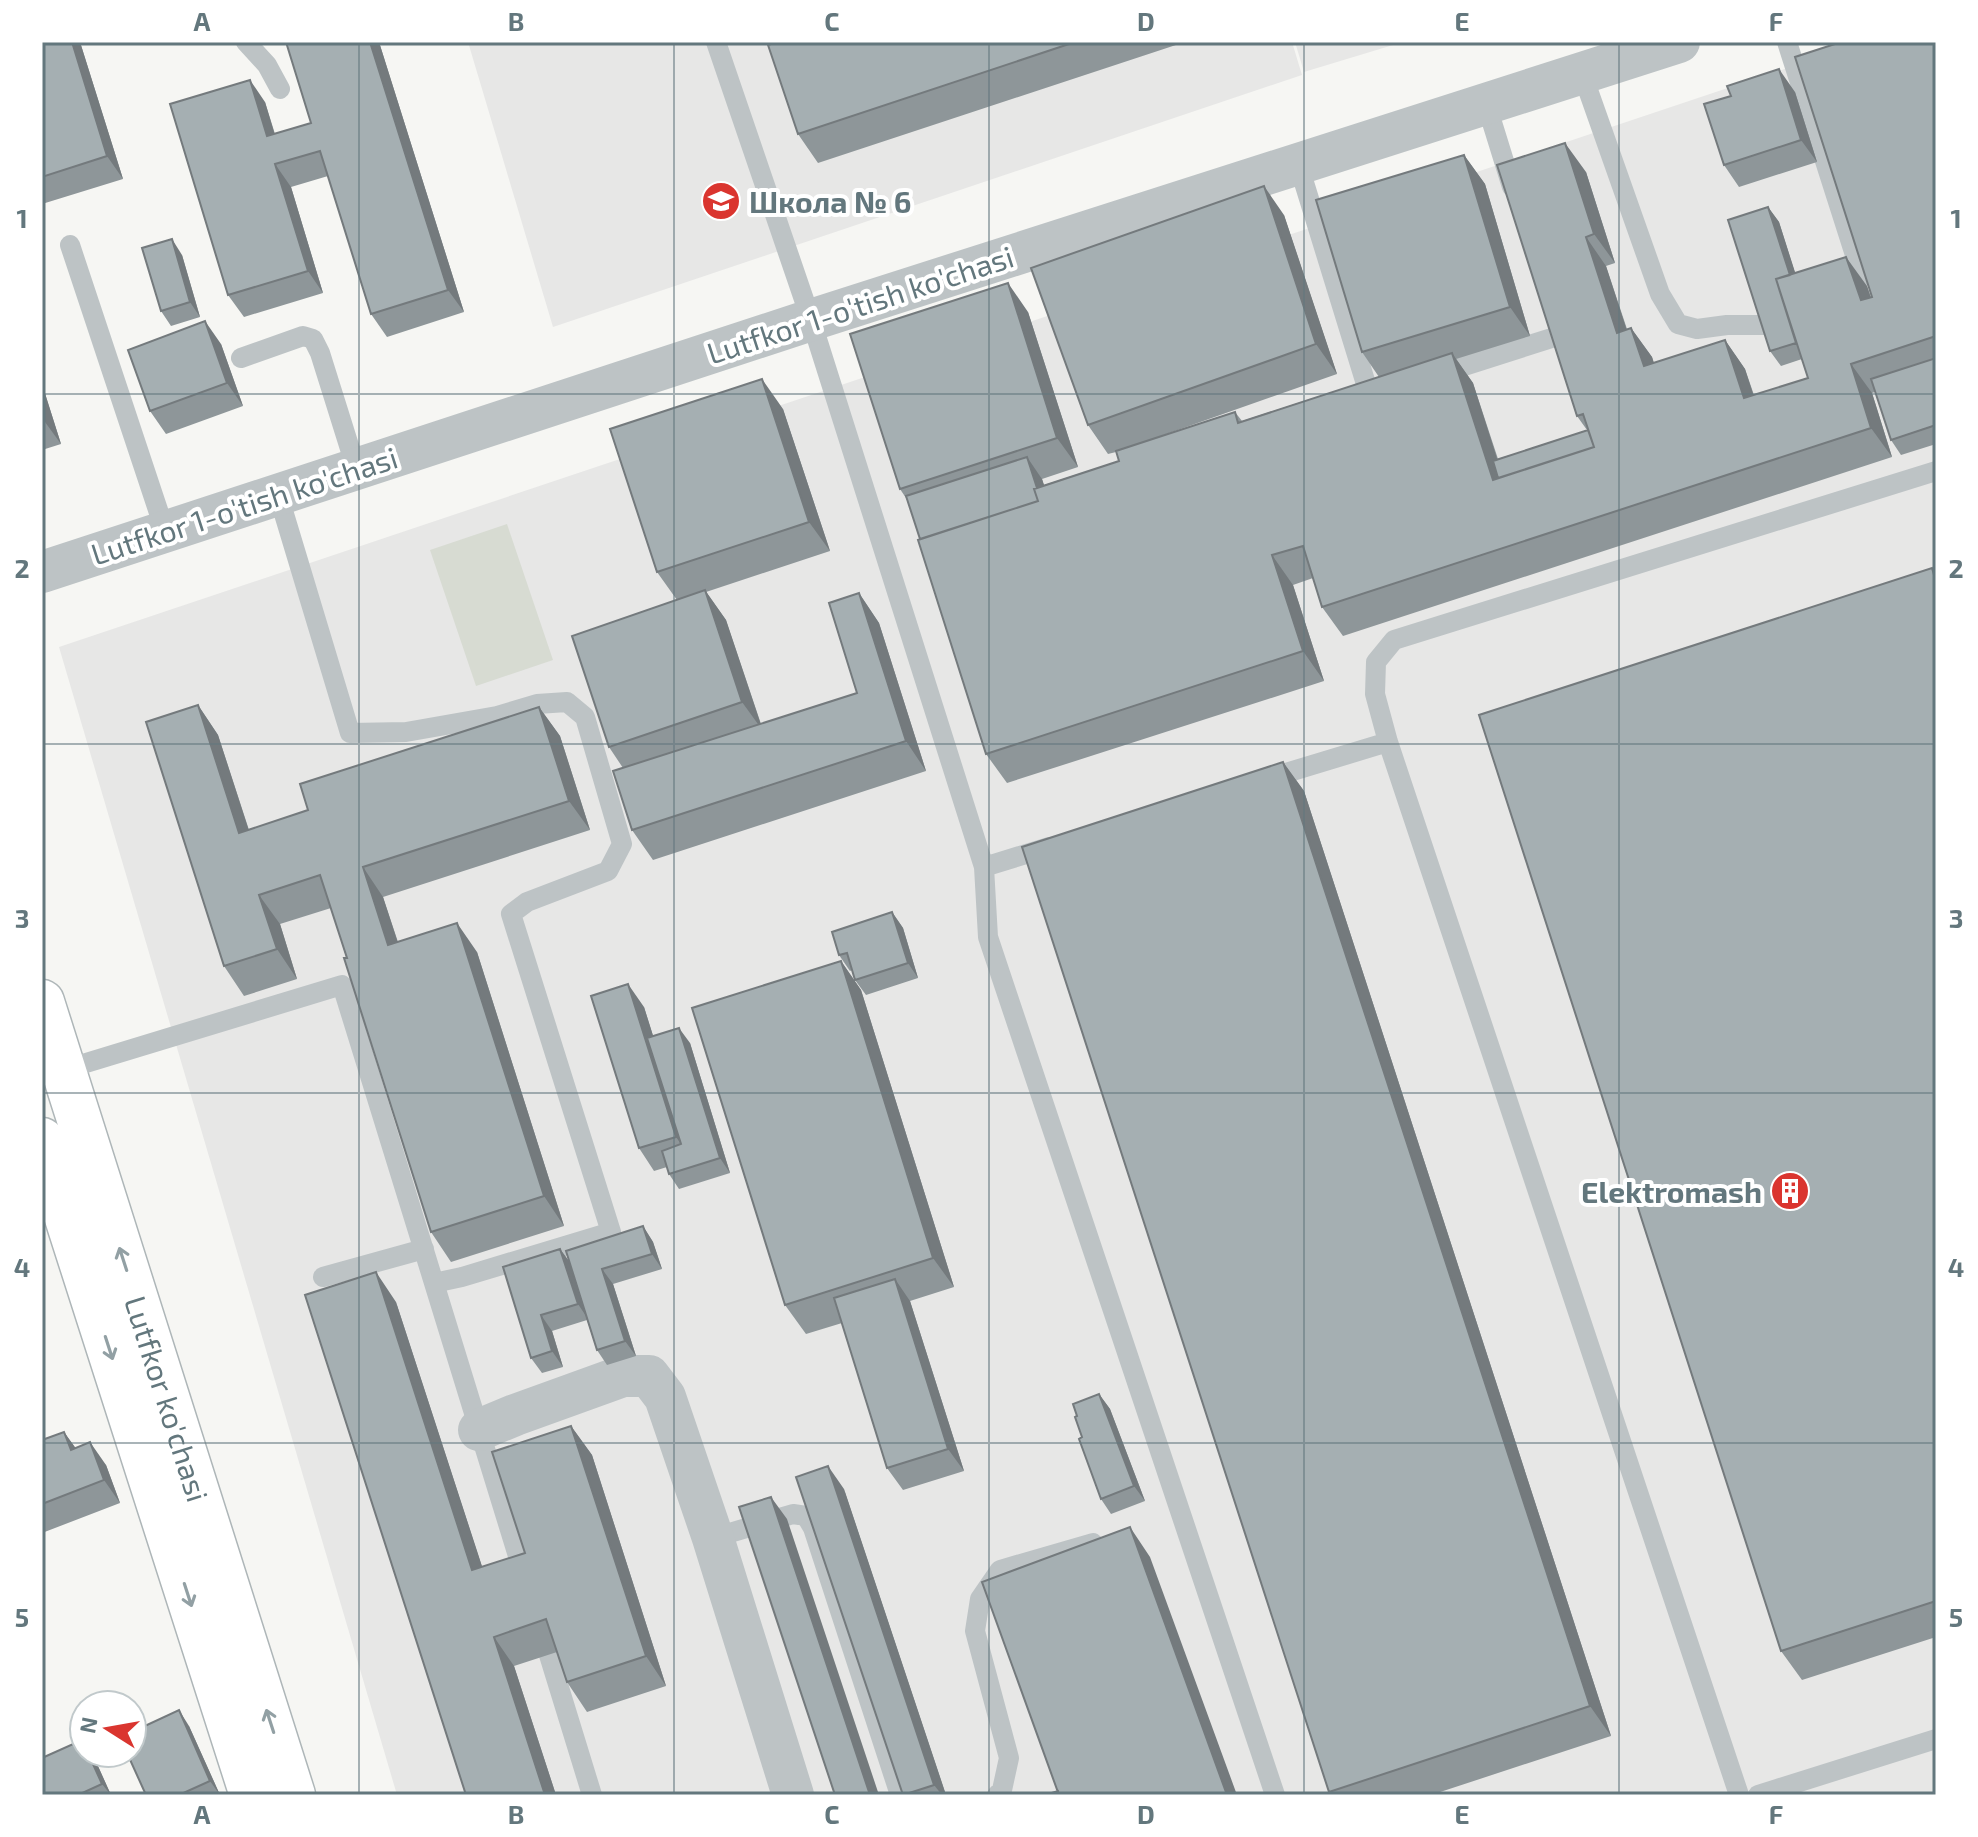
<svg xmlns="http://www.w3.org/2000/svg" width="1978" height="1837" font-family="'Exo 2',sans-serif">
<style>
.built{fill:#e7e7e6}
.green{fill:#d7dbd2}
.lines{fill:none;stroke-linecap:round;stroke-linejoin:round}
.secondary-casing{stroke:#aeb6b8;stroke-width:47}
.service{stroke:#bdc3c5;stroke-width:20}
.minor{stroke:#bdc3c5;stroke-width:42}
.secondary{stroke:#fff;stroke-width:44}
.wall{fill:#8e9699}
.shaded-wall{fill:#747a7d}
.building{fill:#a5afb2;stroke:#747a7d;stroke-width:2}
.oneway{stroke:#92a0a4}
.grid{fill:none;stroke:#63777d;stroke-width:2;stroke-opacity:0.55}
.labels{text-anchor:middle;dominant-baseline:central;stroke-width:8;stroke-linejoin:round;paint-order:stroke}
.poi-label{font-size:30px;font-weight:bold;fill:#63777d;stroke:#fff;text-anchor:start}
.street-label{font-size:30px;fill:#63777d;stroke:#fff}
.neatline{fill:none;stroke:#63777d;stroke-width:3}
.grid-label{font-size:26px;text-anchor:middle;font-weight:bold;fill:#63777d}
</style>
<rect width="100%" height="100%" fill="#f6f6f3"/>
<!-- built -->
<path class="built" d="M468 42H1292L1302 75 553 327Z
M1295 42H1403L1304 72Z
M1865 42H1936V1795H397L59 647Z"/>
<!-- green -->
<path class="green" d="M507 524 553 660 476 686 430 550Z"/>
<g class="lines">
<!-- secondary casing -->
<g class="secondary-casing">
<g id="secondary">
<path id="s1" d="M42 1002 293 1795"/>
<path d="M42 1140 252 1795"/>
</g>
</g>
<!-- service -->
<path class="service" d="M246 42 267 65 280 89
M716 42 811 320 984 867 988 937 1275 1795
M1787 42 1862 277
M1582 73 1660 294 1678 324 1697 329 1727 325H1764
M1486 103 1512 187
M1298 163 1370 397
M70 245 165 531
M241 358 303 336 313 339 320 353 356 468
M1436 375 1558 336
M1266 779 1388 742
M984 867 1049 847
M63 1070 342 985 434 1283 462 1277 611 1232 511 914 527 902 608 871 622 844 585 717 567 702 537 704 497 716 406 732 350 733 278 494
M323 1277 424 1249
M434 1283 526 1582
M713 1538 793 1514 806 1516 813 1528 900 1795
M549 1655 592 1795
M997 1795 1002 1790 1009 1758 975 1631 980 1599 1000 1570 1093 1543
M1739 1795 1388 742 1375 694 1376 662 1394 640 1936 471
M1758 1795 1936 1739"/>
<!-- minor -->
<path class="minor" d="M42 572 811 320 1679 42
M479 1430 515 1415 623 1376H649L665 1397 713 1538 793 1795"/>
<!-- secondary -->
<use href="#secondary" class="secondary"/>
</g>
<!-- wall -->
<path class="wall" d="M42 42H80L123 179 42 204Z
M286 42H379L464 312 387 337 371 314 328 176 291 187 323 293 244 317 228 295 265 102 275 134 311 123Z
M777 42H1185L818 163 798 134Z
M1936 42V444L1901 455 1891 440 1875 392 1872 393 1892 457 1343 636 1322 607 1313 578 1293 585 1324 681 1007 783 986 754 908 501 900 489 1028 312 1078 467 1042 479 1044 485 1119 461 1116 452 1108 454 1088 425 1284 215 1337 374 1155 438 1235 412 1242 421 1379 377 1362 352 1464 155 1485 184 1530 336 1456 359 1473 383 1498 459 1587 430 1577 416 1586 172 1615 263 1606 266 1627 329 1631 328 1652 357 1654 363 1725 340 1745 369 1754 395 1808 378 1802 359 1781 366 1770 351 1768 207 1779 222 1795 273 1867 286 1871 297H1872Z
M1795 92 1817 162 1739 187 1724 165Z
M182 255 200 317 171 326 161 311Z
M221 344 243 406 166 434 150 411Z
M42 384 61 444 42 450Z
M783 409 830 551 706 592 726 620 761 724 857 693 859 593 879 623 926 771 653 860 632 830 623 768 609 747 677 600 657 572Z
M1932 568 1936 574V1637L1802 1680 1781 1651Z
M198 705 218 735 249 830 308 810 539 707 560 736 590 830 383 897 398 942 477 952 564 1226 451 1262 431 1232 331 908 280 924 297 979 244 996 224 966Z
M1283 762 1304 791 1611 1736 1431 1795H1332L1329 1792Z
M892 912 903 928 918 978 866 995 855 980 852 970 850 971 839 955Z
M841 961 861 990 954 1287 910 1301 964 1471 903 1490 887 1468 842 1323 806 1334 785 1305Z
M644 1007 653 1036 690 1043 730 1173 679 1189 669 1174 667 1167 654 1171 639 1148Z
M643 1226 653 1242 662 1269 613 1284 636 1356 607 1365 597 1350 587 1320 552 1331 563 1367 542 1373 531 1358 503 1267 560 1249 569 1261Z
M396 1302 482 1567 525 1553 571 1426 592 1455 666 1686 587 1712 567 1682 557 1652 514 1666 556 1795H466Z
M1099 1394 1110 1409 1145 1501 1111 1514 1101 1499 1077 1416Z
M64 1432 75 1448 106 1465 120 1503 42 1533V1440Z
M844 1489 946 1795H903Z
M189 1726 220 1795H146Z
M82 1740 84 1742V1753L93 1755 111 1795H42Z"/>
<!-- shaded-wall -->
<path class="shaded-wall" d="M72 42H80L123 179 107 156Z
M370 42H379L464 312 448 290Z
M1779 69 1795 92 1817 162 1801 140Z
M250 80 265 102 282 159 267 136Z
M1565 143 1586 172 1615 263 1594 234Z
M1464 155 1485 184 1530 336 1510 307Z
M275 164 291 187 323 293 308 271Z
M1264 186 1284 215 1337 374 1316 344Z
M1768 207 1779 222 1802 294 1791 279Z
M1586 237 1606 266 1637 362 1617 333Z
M172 239 182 255 200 317 190 302Z
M1846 257 1867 286 1881 330 1861 300Z
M1008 283 1028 312 1078 467 1057 438Z
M205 321 221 344 243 406 227 383Z
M1631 328 1652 357 1664 396 1644 366Z
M1725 340 1745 369 1764 428 1744 398Z
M1452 353 1473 383 1508 493 1493 480Z
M1851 364 1872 393 1892 457 1871 428Z
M762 379 783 409 830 551 809 522Z
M42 384 61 444 45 422 42 411Z
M1027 457 1042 479 1059 531 1043 508Z
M1272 555 1293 585 1324 681 1303 651Z
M705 590 726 620 763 731 742 702Z
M859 593 879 623 926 771 906 741Z
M198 705 218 735 259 862 239 833Z
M539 707 560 736 590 830 569 801Z
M1283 762 1304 791 1611 1736 1590 1706Z
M363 867 383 897 408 974 388 945Z
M259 895 280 924 297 979 277 949Z
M892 912 903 928 918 978 908 963Z
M457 923 477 952 564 1226 544 1196Z
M841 961 861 990 954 1287 933 1258Z
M628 984 644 1007 692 1159 676 1137Z
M679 1028 690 1043 730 1173 720 1158Z
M643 1226 653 1242 662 1269 652 1254Z
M560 1249 571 1264 588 1319 578 1304Z
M602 1269 613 1284 636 1356 625 1341Z
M376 1272 396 1302 493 1600 472 1570Z
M895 1279 910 1301 964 1471 948 1449Z
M541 1315 552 1331 563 1367 552 1351Z
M1099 1394 1110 1409 1145 1501 1134 1486Z
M571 1426 592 1455 666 1686 646 1656Z
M64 1432 80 1454 71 1450Z
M90 1442 106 1465 120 1503 104 1480Z
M828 1466 844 1489 946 1795H942L934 1785Z
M771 1497 787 1519 879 1795H870Z
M1130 1527 1150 1557 1237 1795H1227Z
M494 1637 514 1666 556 1795H545Z
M179 1710 189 1726 220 1795 210 1781Z
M88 1753H92L93 1755 111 1795 102 1784Z"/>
<!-- building -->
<path class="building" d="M42 42H72L107 156 42 177Z
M286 42H370L448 290 371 314 320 151 275 164 308 271 228 295 170 104 250 80 267 136 311 123Z
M777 42H1075L798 134 768 45Z
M1841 42H1936V336L1851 364 1871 428 1322 607 1303 546 1272 555 1303 651 986 754 918 540 1038 501 1034 489 1119 461 1116 451 1235 412 1238 423 1452 353 1493 480 1594 447 1583 414 1577 416 1497 165 1565 143 1594 234 1586 237 1617 333 1631 328 1644 366 1725 340 1744 398 1808 378 1776 279 1846 257 1861 300 1872 297 1795 57Z
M1779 69 1801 140 1724 165 1704 104 1731 96 1727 86Z
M1464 155 1510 307 1362 352 1316 200Z
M1264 186 1316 344 1088 425 1031 268Z
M1768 207 1790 275 1776 279 1796 343 1770 351 1728 220Z
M172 239 190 302 161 311 142 248Z
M1008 283 1057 438 900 489 850 334Z
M205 321 227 383 150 411 128 350Z
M1936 358V425L1891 440 1871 379Z
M762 379 809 522 657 572 610 429Z
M1588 430 1594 447 1498 478 1493 461Z
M1027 457 1037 488 1034 489 1038 501 920 539 906 496Z
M1932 568 1936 582V1601L1781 1651 1479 715Z
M705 590 742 702 609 747 572 636Z
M859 593 906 741 632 830 613 771 857 693 829 603Z
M198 705 239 833 308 810 300 784 539 707 569 801 363 867 388 945 457 923 544 1196 431 1232 344 958H347L320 875 259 895 277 949 224 966 146 722Z
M1283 762 1590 1706 1329 1792 1022 847Z
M892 912 908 963 855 980 847 953 839 955 832 932Z
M841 961 933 1258 785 1305 692 1008Z
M628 984 676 1137 639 1148 591 996Z
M679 1028 720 1158 669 1174 662 1151 681 1144 647 1038Z
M643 1226 652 1254 602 1269 625 1341 597 1350 566 1251Z
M560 1249 578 1304 541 1315 552 1351 531 1358 503 1267Z
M376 1272 472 1570 525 1553 492 1452 571 1426 646 1656 567 1682 546 1619 494 1637 545 1795H466L305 1295Z
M895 1279 948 1449 887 1468 834 1298Z
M1099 1394 1134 1486 1101 1499 1079 1439 1082 1437 1075 1417 1077 1416 1073 1404Z
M64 1432 71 1450 90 1442 104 1480 42 1504V1440Z
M828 1466 934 1785 903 1795 796 1477Z
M771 1497 870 1795H835L739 1507Z
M1130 1527 1227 1795H1059L982 1582Z
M179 1710 210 1781 179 1795H146L127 1753H132V1732Z
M82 1740 84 1744V1753H88L102 1784 78 1795H42V1758Z
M1058 1791 1059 1795H1045Z"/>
<!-- one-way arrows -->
<defs><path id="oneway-shaft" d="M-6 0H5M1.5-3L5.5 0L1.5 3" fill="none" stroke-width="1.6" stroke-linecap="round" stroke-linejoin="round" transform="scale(2)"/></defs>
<g class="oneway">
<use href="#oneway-shaft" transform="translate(123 1259) rotate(-108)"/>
<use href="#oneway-shaft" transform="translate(109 1348) rotate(72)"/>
<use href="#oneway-shaft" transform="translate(188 1595) rotate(72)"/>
<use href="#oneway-shaft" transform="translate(270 1721) rotate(-108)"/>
</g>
<!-- grid -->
<path class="grid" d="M359 42V1795M674 42V1795M989 42V1795M1304 42V1795M1619 42V1795M42 394H1936M42 744H1936M42 1093H1936M42 1443H1936"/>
<!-- icons -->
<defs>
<g id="school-disc" transform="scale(2)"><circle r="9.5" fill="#da352f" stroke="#fff"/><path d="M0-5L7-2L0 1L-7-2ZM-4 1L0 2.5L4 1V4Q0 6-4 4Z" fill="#fff"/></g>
<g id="building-disc" transform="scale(2)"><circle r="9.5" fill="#da352f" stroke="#fff"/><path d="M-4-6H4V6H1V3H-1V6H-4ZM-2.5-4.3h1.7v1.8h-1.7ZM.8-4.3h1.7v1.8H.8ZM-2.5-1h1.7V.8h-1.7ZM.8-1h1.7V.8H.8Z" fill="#fff"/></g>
</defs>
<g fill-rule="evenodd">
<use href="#school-disc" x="721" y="201"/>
<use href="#building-disc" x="1790" y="1191"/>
</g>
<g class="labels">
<!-- poi labels -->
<g class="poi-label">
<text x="749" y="201">Школа № 6</text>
<text x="1762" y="1191" text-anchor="end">Elektromash</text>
</g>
<!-- street labels -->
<g class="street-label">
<text transform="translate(860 304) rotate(-18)">Lutfkor 1-o'tish ko'chasi</text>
<text transform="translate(244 505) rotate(-18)">Lutfkor 1-o'tish ko'chasi</text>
<text stroke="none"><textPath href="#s1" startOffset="416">Lutfkor ko'chasi</textPath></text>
</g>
</g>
<!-- border -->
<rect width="1978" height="1837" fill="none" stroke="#ffffff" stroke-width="88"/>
<!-- north arrow -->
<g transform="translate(108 1729) rotate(281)"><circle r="38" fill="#ffffff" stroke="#c1c9cb" stroke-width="2"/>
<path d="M0-6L14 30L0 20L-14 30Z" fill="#da352f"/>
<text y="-12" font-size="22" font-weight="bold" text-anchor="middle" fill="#63777d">N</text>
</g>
<rect x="44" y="44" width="1890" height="1749" class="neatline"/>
<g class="grid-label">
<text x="202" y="31">A</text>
<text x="516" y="31">B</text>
<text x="832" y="31">C</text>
<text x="1146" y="31">D</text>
<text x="1462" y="31">E</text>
<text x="1776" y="31">F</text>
<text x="22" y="228">1</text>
<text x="1956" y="228">1</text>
<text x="22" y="578">2</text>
<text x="1956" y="578">2</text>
<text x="22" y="928">3</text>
<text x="1956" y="928">3</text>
<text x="22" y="1277">4</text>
<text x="1956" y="1277">4</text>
<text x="22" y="1627">5</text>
<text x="1956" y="1627">5</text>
<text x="202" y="1824">A</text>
<text x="516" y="1824">B</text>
<text x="832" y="1824">C</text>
<text x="1146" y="1824">D</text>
<text x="1462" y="1824">E</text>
<text x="1776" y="1824">F</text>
</g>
</svg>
